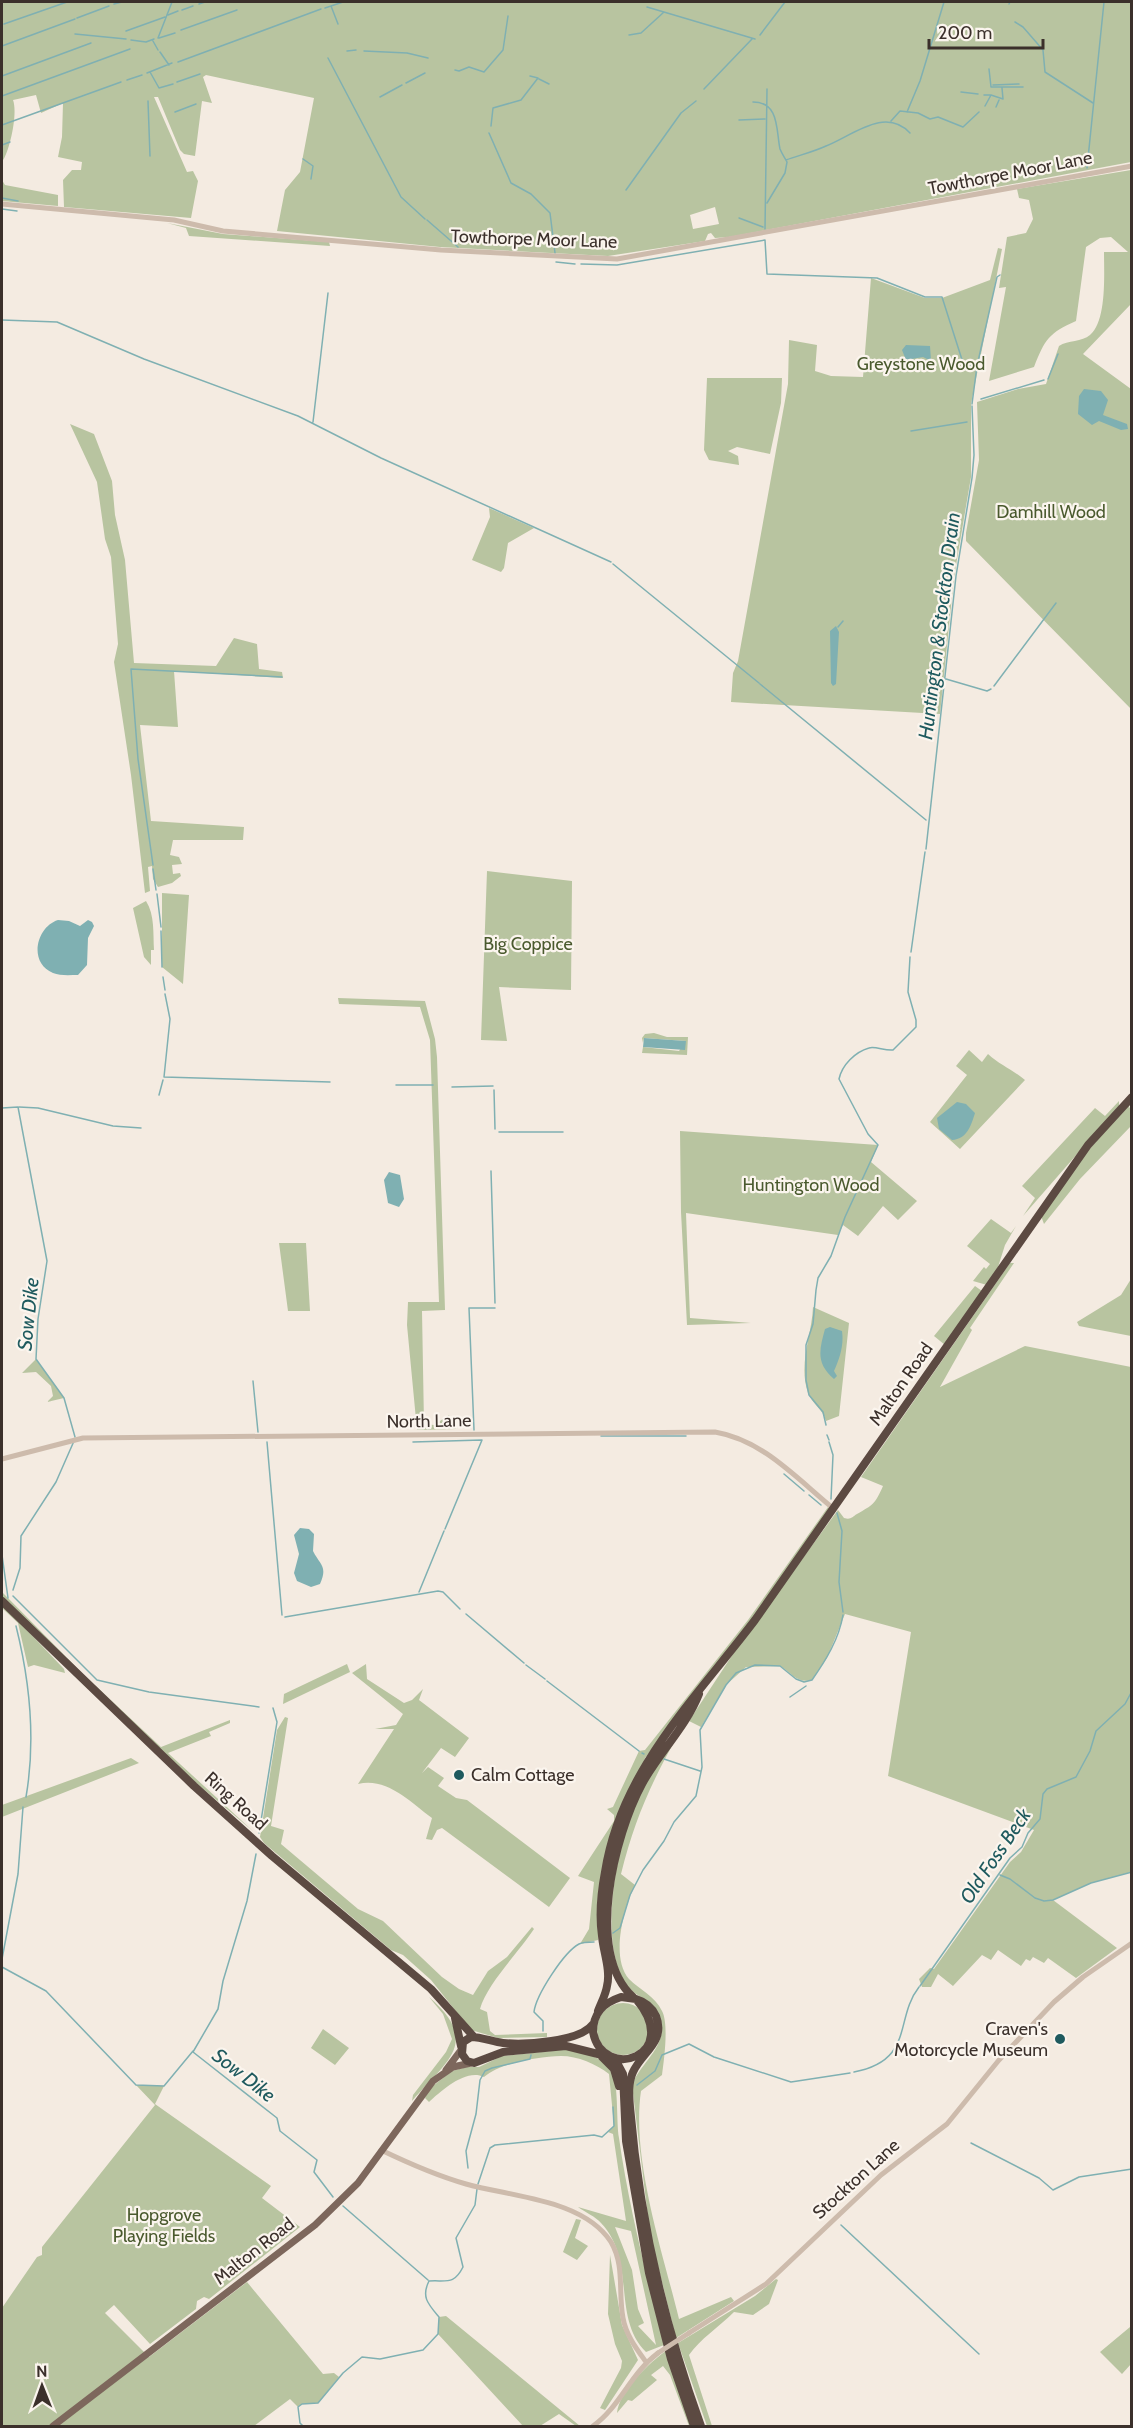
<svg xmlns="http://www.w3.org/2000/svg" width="1133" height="2428" font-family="Cabin,sans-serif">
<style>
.green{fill:#b8c4a0;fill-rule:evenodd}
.water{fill:#7fb0b2}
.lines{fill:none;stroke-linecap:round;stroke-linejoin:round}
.stream{stroke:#7fb0b2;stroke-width:1.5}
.minor{stroke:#cdbbac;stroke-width:5}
.major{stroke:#7d675c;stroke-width:7}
.highway{stroke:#5c4a42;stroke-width:8}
.minor-bridge{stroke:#cdbbac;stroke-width:5}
.poi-dot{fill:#1f5a5e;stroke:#fbf5ee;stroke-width:2}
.labels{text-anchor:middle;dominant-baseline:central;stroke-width:4.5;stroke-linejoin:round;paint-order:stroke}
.street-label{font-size:18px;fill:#3b302b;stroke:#fbf5ee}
.park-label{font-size:18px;fill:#4a5a2e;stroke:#fbf5ee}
.poi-label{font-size:18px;fill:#3b302b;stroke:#fbf5ee;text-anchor:start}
.water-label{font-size:20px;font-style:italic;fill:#1f5a5e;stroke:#fbf5ee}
</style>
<rect width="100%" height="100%" fill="#f4ebe1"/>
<!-- green -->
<path class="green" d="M2 2H1131V162L729 237 715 238 711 233 708 234 705 241 608 256 440 247 277 231 285 190 300 172 314 98 206 75 203 77 212 103 202 101 195 156 184 154 180 150 158 97H154L187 172 193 171 198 181 191 218 64 207 63 180 72 170H81L82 162 58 157 62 137 63 103 41 113 36 95 13 100C18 113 10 151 2 162ZM715 207 719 224 693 229 690 215Z
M1131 170V304L1083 354 1131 389V709L966 541V533L979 460 977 402 1018 389 1046 384 1059 346C1068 340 1082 342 1090 335 1107 321 1104 273 1104 252H1128L1111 237 1100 238 1086 247 1076 321C1049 333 1045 339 1034 367L989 381 1006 287 999 288 1007 237 1026 233 1033 219 1029 200 1019 198 1017 189Z
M2 180 5 185 58 195V206L2 201Z
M167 223 223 234 329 242 330 246 189 236 186 228Z
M998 248 1002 249 971 404V477L954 577 940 714 731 702 733 673 738 661 788 384 789 340 817 345 815 371 831 376 863 377 871 278 925 298H942L990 280Z
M707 378H782L781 403 770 454 737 447 728 451 738 456 739 465 709 460 704 450Z
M70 424 94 434 112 481 115 515 125 560 134 663 216 666 234 638 257 644 259 669 282 672 283 678 174 671 178 727 140 725 151 821 244 827 243 840H173L170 855 179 857 182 864 172 865 173 874 180 873 181 876 172 883 158 887 153 879 152 866 148 867 150 891 145 893 131 775 114 662 118 644 111 557 105 539 97 482Z
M489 508 534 528 508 543 504 568 501 572 472 560 490 517Z
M487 871 572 881 571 990 499 987 507 1041 481 1040Z
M162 893 189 895 183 984 162 967Z
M146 901C155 915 153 934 154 950H151V965L144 957 133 908Z
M338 998 425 1001 435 1039 437 1057 445 1310 422 1311 424 1424 434 1425 449 1415 456 1429 417 1430 407 1325 408 1302H439L430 1040 420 1007 339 1004Z
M654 1033 667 1037H688L687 1055 642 1053 643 1047 679 1051 686 1041 644 1038 643 1043 642 1038 645 1034Z
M969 1050 982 1062 988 1054C1000 1065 1013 1070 1025 1080L960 1149 930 1122 967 1075 956 1066Z
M1119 1101V1106L1023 1216 1035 1198 1022 1186 1095 1108 1105 1116Z
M1131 1101 1129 1107 1131 1109V1126L1080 1179 1044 1224 1041 1216 1075 1166Z
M680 1131 878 1145 871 1162 917 1201 898 1220 883 1206 858 1236 843 1225 838 1235 686 1213 690 1318 751 1323 687 1325 681 1212Z
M991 1219 1011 1233 1016 1226 1005 1245 998 1267 987 1285 973 1281 984 1267 986 1269 990 1264 967 1246Z
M279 1243H306L310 1311H288Z
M1010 1263H1014L970 1328 972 1330 940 1387 1025 1346 1131 1367V1872L1091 1883 1053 1900 1117 1948 1076 1978 1048 1958 1044 1963 1033 1957 1030 1961 1026 1959 1021 1966 998 1950 991 1960 982 1955 953 1986 938 1974 931 1987H922L919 1979 930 1968 934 1969 1010 1862 1021 1852 1034 1830 888 1776 911 1632 845 1614 827 1658 812 1680C797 1684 792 1673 780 1666L746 1667 726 1685 701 1727 689 1721 735 1651 838 1510 844 1518C851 1520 852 1517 857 1514 873 1505 875 1504 883 1486L861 1477Z
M1131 1279V1336L1079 1326 1077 1322 1121 1295Z
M975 1286 982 1291 945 1345 934 1336Z
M813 1307 849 1323 839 1416 826 1421C823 1409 812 1404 808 1393 798 1364 812 1335 813 1307Z
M36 1359 64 1398 47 1402 53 1396 51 1386 36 1372 22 1373Z
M828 1507 831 1509 748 1624 645 1758 598 1914V1940L580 1944 589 1929 594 1882 578 1876 614 1821V1815L607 1809 613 1807 639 1751 645 1750 748 1620Z
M2 1592 83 1674 161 1747 230 1720V1723L209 1732 211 1736 168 1753 254 1832 181 1770 2 1597Z
M2 1604 64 1669 65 1673 34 1665 28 1667 18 1623 2 1608Z
M347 1664 350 1672 283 1704 284 1694Z
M366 1664 367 1679 404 1703 412 1700 423 1689 419 1700 469 1738 455 1757 441 1748 422 1773 428 1767 444 1778 438 1786 456 1798 467 1800 570 1878 549 1907 442 1828 437 1830 432 1840 426 1839 432 1818C410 1802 387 1777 358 1784L394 1729H375L396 1725 403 1714 352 1673Z
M285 1717 288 1718 271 1826 284 1830 281 1844 358 1909 383 1921 442 1977 459 1989 473 1995 488 1971 507 1957 532 1927 534 1929C519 1952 487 1984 480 2009L487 2012 490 2031 495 2035 547 2033V2037L498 2038 471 2030 431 1980 403 1955 391 1950 264 1843 260 1837 277 1730Z
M678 1735C651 1783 634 1821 621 1874L635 1885C624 1908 610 1957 629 1979 640 1990 655 1996 662 2011 669 2024 664 2060 662 2075L641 2091C631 2159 663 2253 679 2319L731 2297 734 2301 676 2338 650 2234 632 2085C640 2064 663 2050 662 2026 660 2000 636 2000 625 1983 599 1942 616 1855 631 1813 642 1785 661 1760 678 1735Z
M131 1758 139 1763 2 1817V1805Z
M429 1997C482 2043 446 2061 412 2101L413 2095 446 2052 452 2039 443 2014Z
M597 2029a26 26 0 1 1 52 0a26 26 0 1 1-52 0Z
M323 2029 349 2048 335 2065 311 2048Z
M570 2049C584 2053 602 2057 611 2069 619 2081 616 2122 619 2138 629 2208 647 2277 664 2345L646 2352C611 2317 637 2261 601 2223 596 2217 585 2212 578 2207L626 2221 613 2134 608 2132 614 2126 609 2074C596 2064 578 2056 561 2056 538 2057 502 2062 484 2077 466 2068 441 2091 429 2102L425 2098 429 2089 452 2071 467 2067H479L502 2056ZM615 2227 631 2231 656 2345 638 2326 644 2323 638 2309 632 2270Z
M136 2085 164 2086 155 2104 271 2186 262 2198 300 2227 209 2299 204 2297 197 2301 196 2309 150 2344 114 2305 105 2313 149 2357 247 2282 323 2374 334 2373 339 2377 318 2403 302 2404 298 2407 290 2399 254 2426H2V2308L37 2257 42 2255V2247L155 2105Z
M576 2219 581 2220 575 2238 588 2246 577 2260 563 2252Z
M610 2255 622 2325 638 2360 605 2410 600 2408 621 2368 622 2361 615 2344 608 2314Z
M776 2279 778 2280 769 2304 753 2315 734 2312C719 2327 700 2339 689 2355L712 2426H707L678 2343 755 2296Z
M446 2316 580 2426H576L559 2414 540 2426H523L438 2334 439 2317Z
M1130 2327 1131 2364 1122 2374 1100 2352Z
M667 2350 693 2426H689L670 2375 663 2366 651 2375 657 2380 632 2401 628 2400 617 2413C619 2391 650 2362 667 2350Z"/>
<!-- water -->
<path class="water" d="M906 345 930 346 931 361 923 357 906 360 902 350Z
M1084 389 1101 391 1108 400 1103 415 1127 424 1128 429 1121 430 1099 421 1092 425 1078 414 1079 396Z
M836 626 839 632 836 684 833 686 831 683 830 631Z
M58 920 69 921 80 926 88 920 92 922 94 926 88 938 87 965 78 975C70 975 60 976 53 973 28 963 36 927 58 920Z
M644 1038 686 1041 685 1050 643 1047Z
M957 1102 966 1104 975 1113C971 1126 967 1139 952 1140L939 1129 937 1118Z
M389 1172 400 1175 404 1199 399 1207 388 1203 384 1180Z
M830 1327 842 1331C844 1345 840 1358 834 1371L837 1376 834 1379C816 1363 819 1351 825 1329Z
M300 1528 309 1529 314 1534 313 1551C320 1565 328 1566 320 1584L311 1587 297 1581 294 1573 299 1554 294 1535Z"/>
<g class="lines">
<!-- stream -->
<path class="stream" d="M114 4 122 2
M199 4 205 2
M1009 4 1010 2
M331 6 338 24
M647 7 755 39
M325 8 343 2
M182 10 193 6
M168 15 178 11
M77 18 109 6
M1015 22 1023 27 1043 50 1045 72 1093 103
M4 24 67 2
M181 30 237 10
M126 31 165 17
M75 34 126 39
M629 35 641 33 664 12
M760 35 785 2
M158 38 172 2
M159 38 175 33
M131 40 146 42 154 39
M153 41 158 50
M2 46 75 19
M347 51 356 50
M364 51 407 53 428 58
M160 52 169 65
M328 58 401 197 425 219
M178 62 321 9
M989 69 991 87H1023
M455 70 459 71 469 67 484 72 503 50 508 16
M150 72 159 88 173 84
M147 73 172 63
M2 76 91 43
M539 79 549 84
M127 80 142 75
M177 82 200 74
M406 83 425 73
M993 85 1019 84
M704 89 752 39
M961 92 978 94
M984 95H991L985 106
M991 95 1003 99 1002 88
M2 96 130 49
M380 97 402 85
M148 101 150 156
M753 102C780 102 776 131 780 149 782 154 785 158 787 162L785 173 767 203
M996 107 999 100
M175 112 196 104
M907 112 920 81 944 2
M739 120 765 119
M891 121 900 111 918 113 930 119 938 117 963 127 979 112
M2 125 121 82
M491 126 493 108 521 100 538 78 530 76
M489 133 511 183 531 194 550 213 555 253
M2 145 10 142
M303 159 313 166 311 179
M786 160C800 155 813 152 826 146 852 136 885 106 910 133
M1087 168 1104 2
M626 190 681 113 696 101
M2 198 18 201
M2 209 17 211
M739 218 763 227
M427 220 458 247
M765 229 767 89
M556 262 575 264
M581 264 617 265 765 240 767 274 877 278 925 297H942L964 366H977
M2 320 57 322 144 359 298 416 381 458 611 562
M1048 379 1058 354
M981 399 1044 380
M972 404 977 366 997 277 1000 275
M313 422 328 293
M911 431 967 422
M613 564 759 683
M838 627 843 621
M946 679 987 691 991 689
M760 684 926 820
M994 686 1056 603
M926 849 956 576 972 478 974 455 972 406
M153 865 138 759 131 669 282 677
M153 869 156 890
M157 894 161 927
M161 931 162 967
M911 952 925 852
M163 977 165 990
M165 994 170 1019 164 1077 330 1082
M396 1085H433
M452 1087 493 1086
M494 1090 495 1129
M159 1095 163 1080
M19 1107 38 1108 113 1126 141 1128
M2 1108 18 1107 47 1261 38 1319 36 1359 64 1398 75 1437
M499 1132H563
M491 1171 495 1303
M253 1381 258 1432
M826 1425 823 1412 809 1395 806 1380V1345L813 1324 816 1290 818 1278 831 1256 845 1217 878 1145 868 1134 839 1079C842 1065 855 1052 869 1048 875 1046 885 1051 893 1050L916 1027V1020L908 992 910 957
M474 1430 469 1308H495
M827 1435 829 1440
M601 1436H686
M267 1442 282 1615
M413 1442 482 1440 445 1529
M829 1442 833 1455 831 1499
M784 1474 804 1491
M809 1495 821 1505
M837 1513 842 1531 839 1582 843 1612
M2 1555 8 1598
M13 1590 20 1568 21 1536 56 1482 74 1441
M419 1592 444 1531
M13 1596 97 1680 149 1692 259 1707
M466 1614 524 1663
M285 1617 438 1591 443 1592 460 1609
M16 1626C30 1682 36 1739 26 1797
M526 1665 545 1679
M1132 1665V1670
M547 1681 639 1751
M790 1697 806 1686
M642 1753 644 1754
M664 1759 700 1771
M259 1833 277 1722 273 1708
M256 1854 247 1901 223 1981 218 2009 193 2052 277 2118 280 2131 317 2160 314 2172 333 2197
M1000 1875 1010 1879 1035 1898 1044 1901 1053 1900 1091 1883 1132 1872
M613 1933 620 1928 630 1895 643 1870 664 1841 674 1822 696 1796 702 1767 700 1730 726 1685 736 1673 755 1665 780 1666 796 1679 804 1682 812 1680C826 1660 839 1639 843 1615
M2 1959 18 1874 23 1807
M2 1967 46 1991 136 2085 164 2086 193 2051
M920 1986 1010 1858 1022 1847 1028 1833 1040 1819 1043 1794 1047 1789 1076 1777 1090 1751 1096 1731 1125 1704 1132 1691
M543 2031V2021L534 2012C536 1995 564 1952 579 1944 583 1942 590 1942 594 1942
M854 2072C915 2060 894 2019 919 1987
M637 2085 655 2071 662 2055 689 2044 714 2057 791 2082 850 2073
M971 2143 1039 2178 1053 2190 1079 2177 1132 2169
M468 2168 466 2151 476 2114 480 2080 485 2071 492 2068 530 2059 531 2055
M478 2184 490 2148 495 2145 594 2135 602 2137 614 2126 613 2107
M343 2206 428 2280
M841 2225 979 2354
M303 2426 300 2423 298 2407 302 2404 318 2403 343 2373 362 2357 380 2359 423 2350 438 2334 439 2317C428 2304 421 2297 429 2281 447 2280 454 2285 463 2267L456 2238 475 2205 477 2189"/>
<!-- minor -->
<path class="minor" d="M2 204 174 220 223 231 441 250 617 259 1132 166
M2 1459 83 1438 715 1432C763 1440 797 1479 834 1509
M381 2150C408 2163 438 2176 466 2184 512 2197 583 2199 611 2242 625 2266 618 2292 623 2318 626 2335 636 2348 646 2362
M689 2333 766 2284 881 2175 947 2124 999 2060 1054 2002 1083 1977 1132 1943
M593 2426C620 2407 630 2374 658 2353"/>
<!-- major -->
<path class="major" d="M446 2070 461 2050
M53 2426 315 2225 358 2183 433 2081 453 2067 471 2063"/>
<!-- highway -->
<path class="highway" d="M2 1601 194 1786 272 1856 431 1989 474 2037
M621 1997 636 1999C684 2056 603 2083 593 2032 593 2013 603 2003 621 1997Z
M633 1997C584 1953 615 1834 642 1784 659 1753 686 1727 699 1694
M636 1999C646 2002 652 2007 656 2016 666 2042 642 2052 633 2072 628 2083 629 2095 630 2107 639 2216 664 2324 701 2426
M598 2011C601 2003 606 1994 607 1986 611 1970 603 1951 602 1936 599 1915 601 1893 605 1872 621 1770 696 1698 755 1620L1088 1145 1132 1097
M455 2018 461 2046
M593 2024C580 2042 525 2045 503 2043 493 2042 482 2037 471 2037L463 2042 462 2054 467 2061 474 2063 503 2052 566 2046 610 2057
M602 2057 614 2069 619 2086
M615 2059 623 2074 626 2141 649 2273 671 2359 694 2426"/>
<!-- minor-bridge -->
<path class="minor-bridge" d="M658 2353 689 2333"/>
</g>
<!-- markers -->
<g class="poi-dot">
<circle cx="459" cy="1775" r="6"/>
<circle cx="1060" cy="2039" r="6"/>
</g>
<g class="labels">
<!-- street labels -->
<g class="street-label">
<text transform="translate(1010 173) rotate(-11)">Towthorpe Moor Lane</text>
<text transform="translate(534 239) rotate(2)">Towthorpe Moor Lane</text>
<text transform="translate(901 1384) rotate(-55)">Malton Road</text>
<text transform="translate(429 1421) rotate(-1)">North Lane</text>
<text transform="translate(236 1801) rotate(42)">Ring Road</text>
<text transform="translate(856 2179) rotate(-42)">Stockton Lane</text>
<text transform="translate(254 2251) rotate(-38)">Malton Road</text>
</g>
<!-- park labels -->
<g class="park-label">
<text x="921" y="364">Greystone Wood</text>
<text x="1051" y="512">Damhill Wood</text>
<text x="528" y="944">Big Coppice</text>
<text x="811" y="1185">Huntington Wood</text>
<text x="164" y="2215">Hopgrove<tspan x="164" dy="21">Playing Fields</tspan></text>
</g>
<!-- poi labels -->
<g class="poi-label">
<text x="471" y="1775">Calm Cottage</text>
<text x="1048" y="2029" text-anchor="end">Craven's<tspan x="1048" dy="21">Motorcycle Museum</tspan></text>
</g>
<!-- water labels -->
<g class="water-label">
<text transform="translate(939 626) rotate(-83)">Huntington &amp; Stockton Drain</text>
<text transform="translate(28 1314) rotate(-84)">Sow Dike</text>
<text transform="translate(995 1856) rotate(-56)">Old Foss Beck</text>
<text transform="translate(244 2075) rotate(38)">Sow Dike</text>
</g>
</g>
<!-- border -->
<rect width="1133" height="2428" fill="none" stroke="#3b302b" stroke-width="6"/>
<!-- north arrow -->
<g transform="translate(42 2386) rotate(359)" stroke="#fbf5ee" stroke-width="4.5" paint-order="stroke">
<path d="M0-4.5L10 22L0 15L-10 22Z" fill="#3b302b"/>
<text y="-9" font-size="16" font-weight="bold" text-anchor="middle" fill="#3b302b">N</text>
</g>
<!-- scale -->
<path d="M929 39v9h114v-9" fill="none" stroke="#3b302b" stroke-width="3"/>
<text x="938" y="39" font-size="18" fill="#3b302b" stroke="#fbf5ee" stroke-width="4.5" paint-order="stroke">200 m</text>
</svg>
